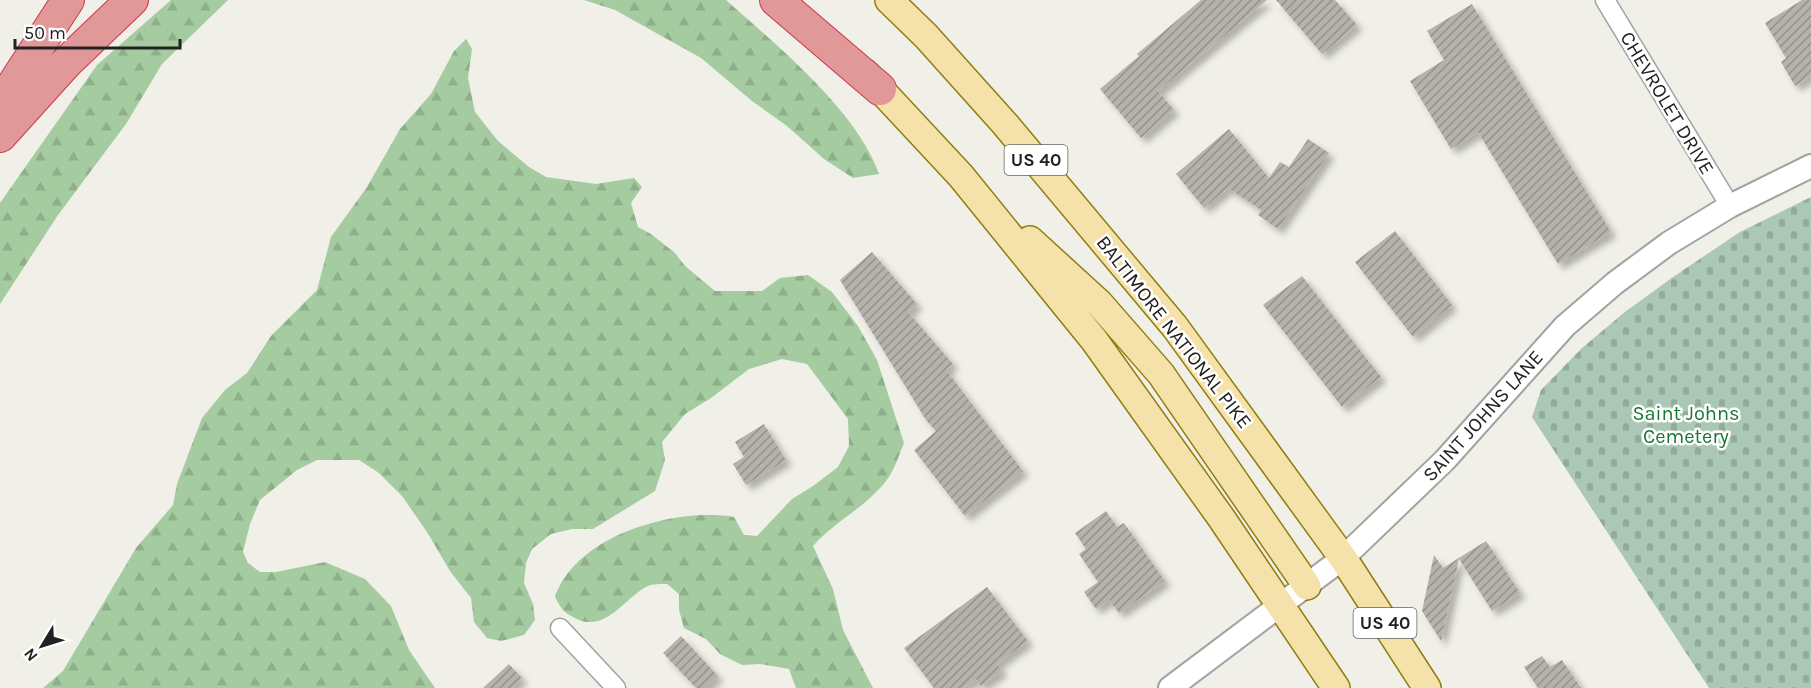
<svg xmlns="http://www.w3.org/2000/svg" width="1811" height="688" font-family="Karla,sans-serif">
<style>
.forest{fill:url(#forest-firs)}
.cemetery{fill:url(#cemetery-stones)}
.building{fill:url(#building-hatch);filter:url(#shadow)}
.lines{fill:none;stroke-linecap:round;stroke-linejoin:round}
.minor-casing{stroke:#a2a2a2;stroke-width:21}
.tertiary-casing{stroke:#a2a2a2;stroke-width:26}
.primary-casing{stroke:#907e0e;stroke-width:30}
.motorway-casing{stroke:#cc374e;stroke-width:34}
.minor{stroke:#fff;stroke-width:18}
.tertiary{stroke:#fff;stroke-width:22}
.primary{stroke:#f4e2aa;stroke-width:27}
.motorway{stroke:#e09898;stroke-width:32}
.labels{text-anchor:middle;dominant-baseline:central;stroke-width:5;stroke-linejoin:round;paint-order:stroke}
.shield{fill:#fff;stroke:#646464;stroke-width:1.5}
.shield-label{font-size:18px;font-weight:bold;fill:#212121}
.street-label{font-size:20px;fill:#212121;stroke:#fff}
.park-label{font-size:20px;fill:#167831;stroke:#fff}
</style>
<defs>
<pattern id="forest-firs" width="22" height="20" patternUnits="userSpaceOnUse" patternTransform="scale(1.5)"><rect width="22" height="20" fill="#a5cca1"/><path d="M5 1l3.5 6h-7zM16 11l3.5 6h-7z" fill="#8eaf8a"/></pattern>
<pattern id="cemetery-stones" width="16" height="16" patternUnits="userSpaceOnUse" patternTransform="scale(1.5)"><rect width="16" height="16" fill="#abc7b5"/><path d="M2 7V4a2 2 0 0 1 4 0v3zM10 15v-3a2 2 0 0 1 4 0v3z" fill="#93ab9b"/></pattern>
<pattern id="building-hatch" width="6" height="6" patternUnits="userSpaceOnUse" patternTransform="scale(1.5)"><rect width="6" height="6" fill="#b6b2ab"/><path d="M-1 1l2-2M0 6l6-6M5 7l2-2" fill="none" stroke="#94908b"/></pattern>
<filter id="shadow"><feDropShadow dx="5.5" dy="5.5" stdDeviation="3" flood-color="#0004"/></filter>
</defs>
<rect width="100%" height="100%" fill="#f0efe8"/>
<!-- forest -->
<path class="forest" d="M171 0H228L162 64 126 124 58 215 0 304V203L97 65Z
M584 0H726C777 46 856 109 879 174L853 178 824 159 787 126 752 101 701 58 615 10Z
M466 39 472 49 468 78 475 112 498 141 529 167 546 177 596 184 634 178 642 187 631 203 638 227 651 234 675 253 685 266 715 291H762L780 278 808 275 832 292 858 326 877 360 904 443C899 455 894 471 886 481 866 507 835 521 813 546L833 589 843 630 873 688H796L789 669 760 664 742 665 720 654 706 639 684 628 679 610V594L667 584C661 584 653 584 648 586 626 596 606 633 577 619 563 612 562 610 555 597 576 535 675 507 734 517L744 535 757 536 792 499 813 486 838 467 849 446 848 419 807 364 782 359 749 369 711 398 685 414 662 442 665 460 655 491 593 529H572L551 534 532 549 526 563 524 583 533 604 535 620 524 635 501 641 487 638 474 622 471 598 450 571 427 532 402 496 379 473 359 460H317L297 470 260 500 250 524 243 552 248 563 260 572H276L325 562 365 579 391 606 409 650 435 688H43L63 671 136 548 173 505 177 484 202 418 225 390 247 373 271 336 317 290 331 237 367 187 400 129 431 94 454 51Z"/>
<!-- cemetery -->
<path class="cemetery" d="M1811 197V688H1709L1532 417 1541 390 1582 348 1625 312 1673 277 1740 232Z"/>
<!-- building -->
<path class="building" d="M1201 0H1267L1158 91 1174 110 1141 138 1100 89 1139 56 1137 54Z
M1276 0H1335L1357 25 1322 54Z
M1802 0H1811V76L1795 86 1781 62 1786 58 1765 23Z
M1472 4 1611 232 1558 264 1478 132 1451 149 1410 81 1444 60 1427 31Z
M1229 129 1269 178 1280 162 1289 167 1308 139 1329 153 1278 229 1258 215 1261 210 1228 188 1204 208 1176 174Z
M1395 231 1452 305 1413 337 1355 262Z
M872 252 917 304 908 312 953 364 946 370 1023 471 965 516 914 450 936 431 926 420 840 280Z
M1302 276 1381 377 1342 407 1263 305Z
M764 424 786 460 746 485 733 464 744 457 735 442Z
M1106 511 1117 527 1124 523 1165 581 1119 613 1109 600 1096 609 1084 592 1098 582 1079 554 1086 549 1075 533Z
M1486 541 1520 593 1492 611 1459 559 1441 641 1422 611 1434 555 1443 568Z
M987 587 1028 641 997 664 1002 671 981 686 976 679 963 688H934L904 648Z
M681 636 718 676 704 688H696L663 653Z
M1542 656 1550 667 1562 660 1581 688H1538L1524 667Z
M509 664 522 678 511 688H483Z"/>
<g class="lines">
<!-- minor casing -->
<g class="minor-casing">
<path id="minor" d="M1605 0 1730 206
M560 628 616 688"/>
</g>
<!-- tertiary casing -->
<g class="tertiary-casing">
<path id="tertiary" d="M1170 688 1343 558 1445 460 1565 326 1615 283 1669 243 1730 206 1811 166"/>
</g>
<!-- primary casing -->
<g class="primary-casing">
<path id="primary" d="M889 0 926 36 1005 124 1175 327 1343 558 1427 688
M865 73 961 176 1094 340 1222 519 1336 688
M1030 240 1099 303 1161 374 1307 586"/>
</g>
<!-- motorway casing -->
<g class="motorway-casing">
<path id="motorway" d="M776 0 880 89
M0 105 68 0
M0 136 66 63 132 0"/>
</g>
<!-- minor -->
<use href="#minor" class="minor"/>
<!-- tertiary -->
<use href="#tertiary" class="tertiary"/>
<!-- primary -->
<use href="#primary" class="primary"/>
<!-- motorway -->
<use href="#motorway" class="motorway"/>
</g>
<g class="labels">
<!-- shield labels -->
<g class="shield">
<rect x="1004.5" y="145" width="63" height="30" rx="4.5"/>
<rect x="1353.5" y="608" width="63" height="30" rx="4.5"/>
</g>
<g class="shield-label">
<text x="1036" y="160">US 40</text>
<text x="1385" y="623">US 40</text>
</g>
<!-- street labels -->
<g class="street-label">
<text transform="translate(1667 103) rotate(59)">CHEVROLET DRIVE</text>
<text transform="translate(1174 332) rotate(52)">BALTIMORE NATIONAL PIKE</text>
<text transform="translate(1483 416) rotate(-48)">SAINT JOHNS LANE</text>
</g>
<!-- park labels -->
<g class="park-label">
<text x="1686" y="413">Saint Johns<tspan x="1686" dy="23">Cemetery</tspan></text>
</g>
</g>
<!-- north arrow -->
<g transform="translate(42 646) rotate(232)" stroke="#ffffff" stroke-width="4.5" paint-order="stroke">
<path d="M0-4.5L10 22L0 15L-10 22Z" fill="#212121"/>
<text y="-9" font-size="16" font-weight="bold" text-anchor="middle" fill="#212121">N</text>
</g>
<!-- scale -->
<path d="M15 39v9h165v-9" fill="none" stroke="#212121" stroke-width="3"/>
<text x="24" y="39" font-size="18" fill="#212121" stroke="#ffffff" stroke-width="4.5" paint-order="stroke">50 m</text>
</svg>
